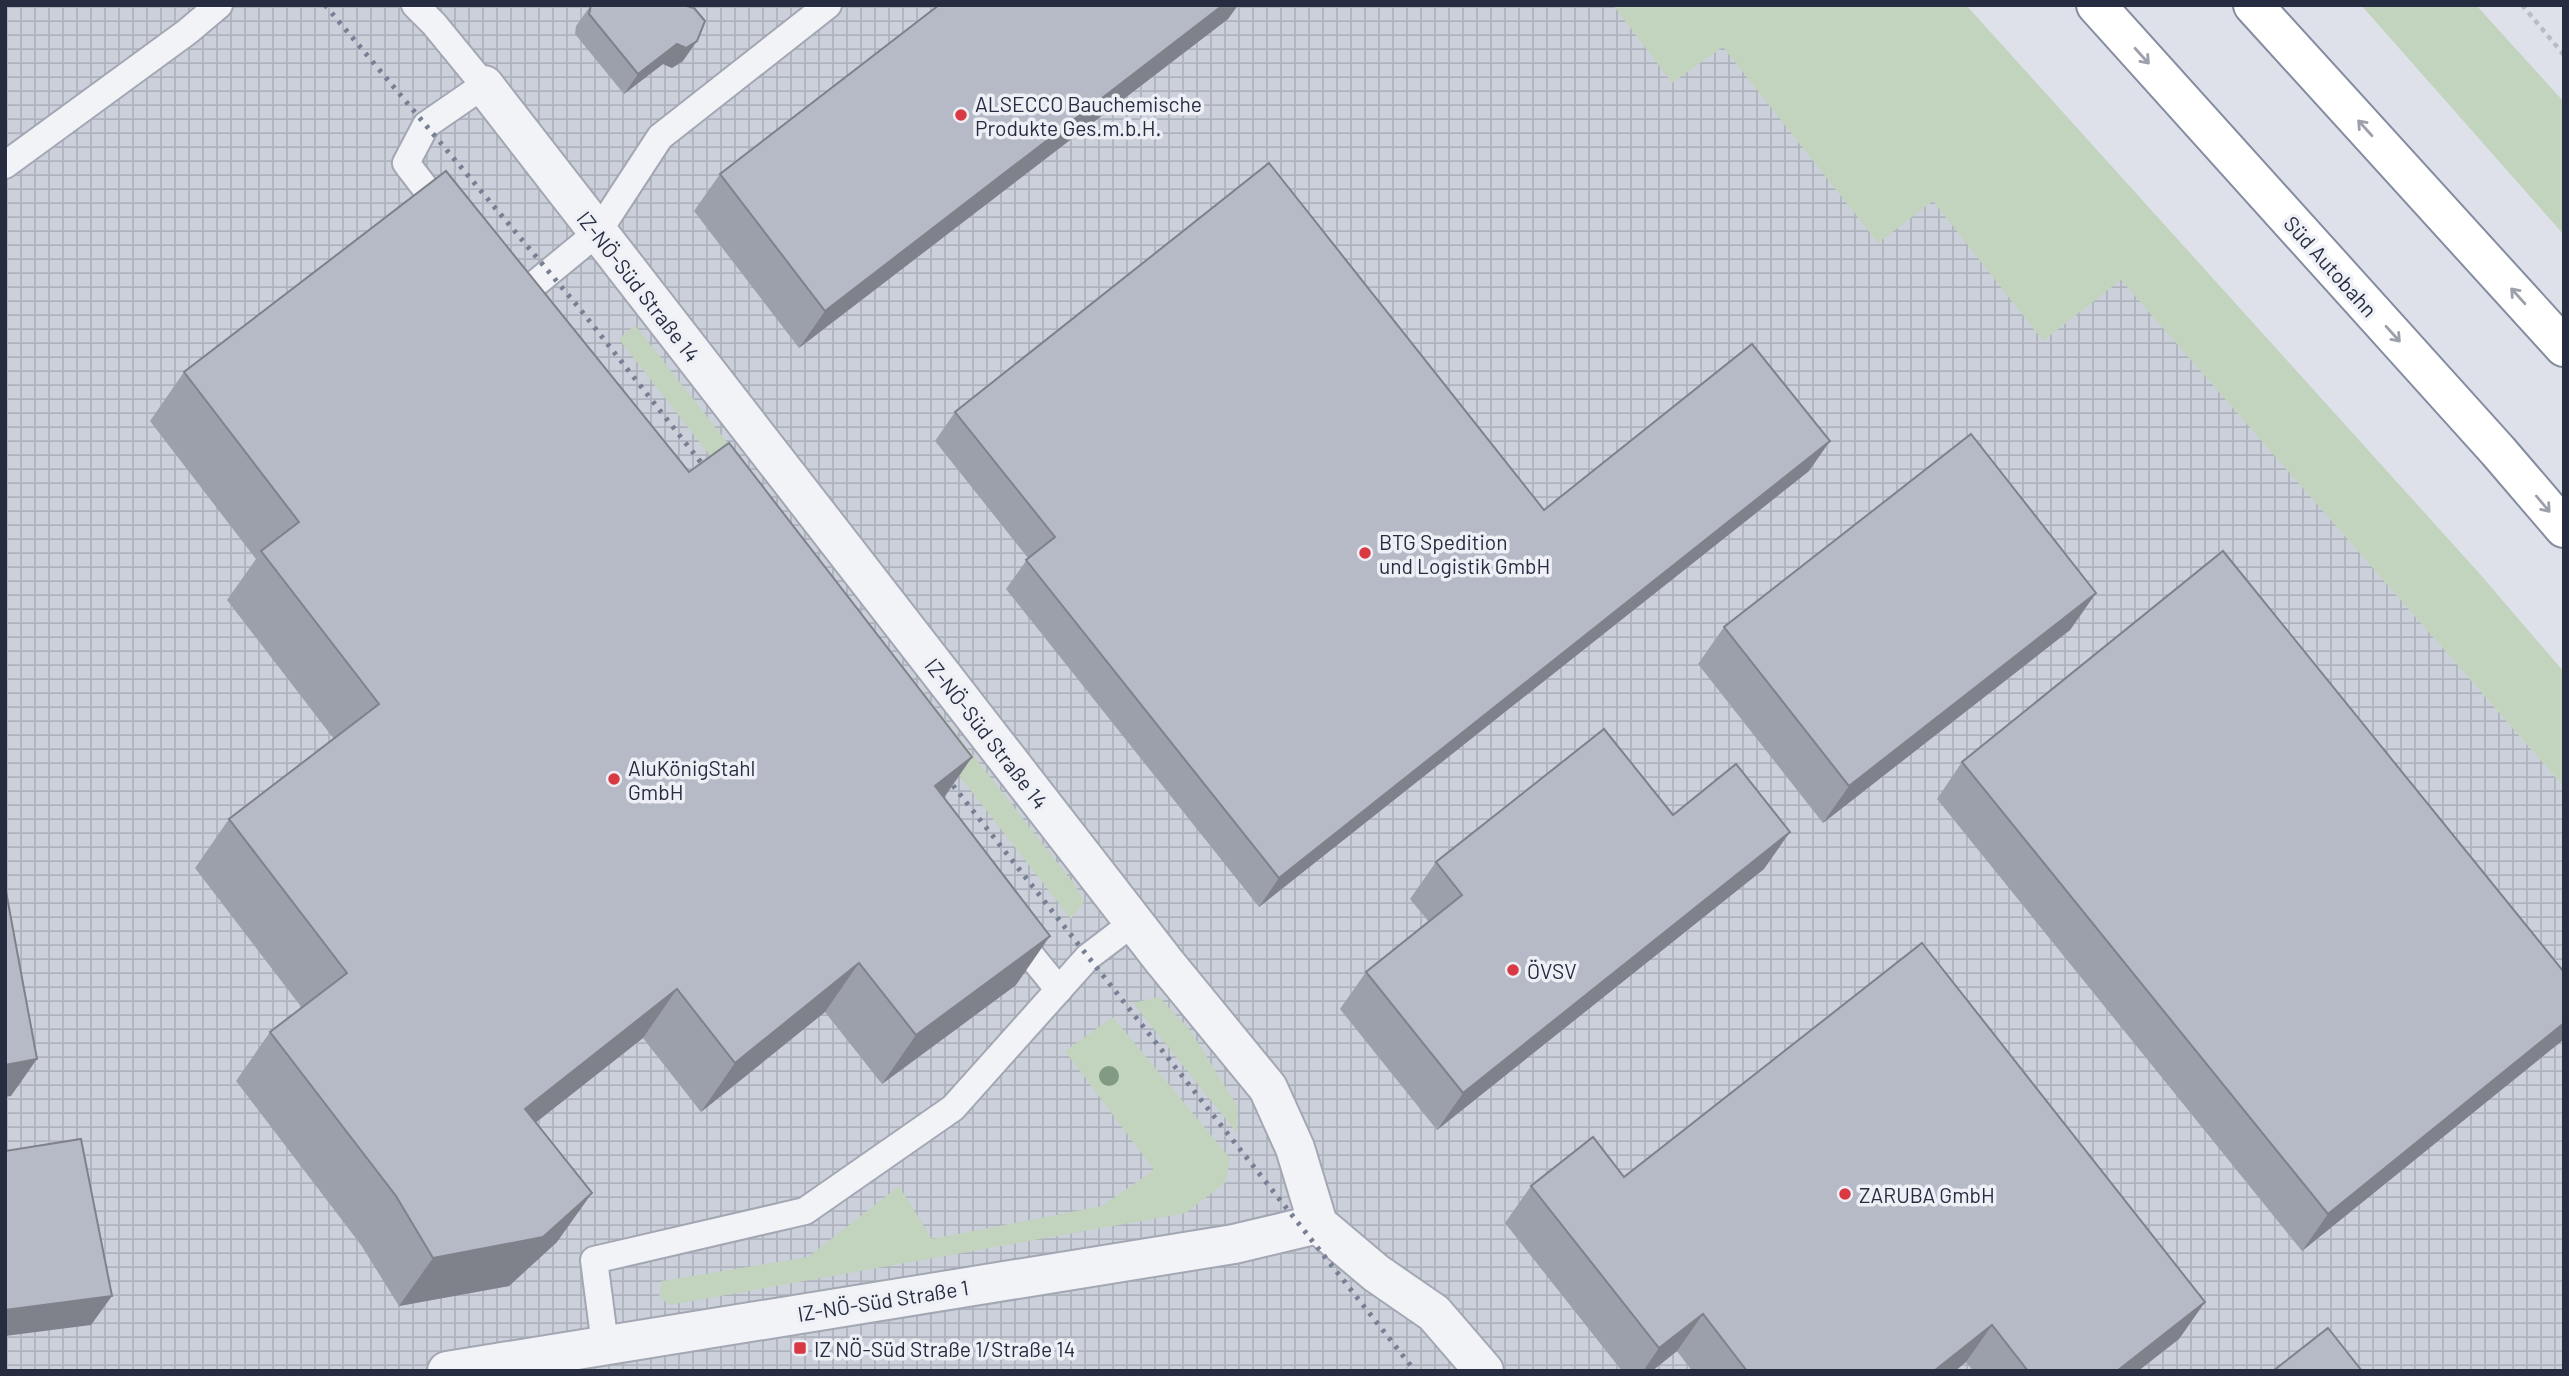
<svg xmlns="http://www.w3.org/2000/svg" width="2569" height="1376" font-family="Barlow,sans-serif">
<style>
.industrial{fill:url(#industrial-grid)}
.green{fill:#c2d3be}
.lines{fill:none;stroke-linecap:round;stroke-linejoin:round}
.service-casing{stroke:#a3a7b3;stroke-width:30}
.minor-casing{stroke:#a3a7b3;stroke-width:42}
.motorway-casing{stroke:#848da0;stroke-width:42}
.path{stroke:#b8bcc4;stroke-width:4.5;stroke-dasharray:5 5;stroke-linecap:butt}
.service{stroke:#f1f3f7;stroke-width:26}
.minor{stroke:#f1f3f7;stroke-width:38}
.motorway{stroke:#fff;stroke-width:38}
.rail{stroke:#767f93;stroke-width:5;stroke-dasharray:3.5 7;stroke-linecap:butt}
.tree{fill:#829984}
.wall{fill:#9ca0aa}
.shaded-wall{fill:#7f828b}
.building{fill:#b5bac6;stroke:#7f828b;stroke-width:2}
.oneway{stroke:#9da0aa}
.poi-dot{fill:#d83943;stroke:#eef0f6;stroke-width:2.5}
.labels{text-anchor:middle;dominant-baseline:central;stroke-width:7;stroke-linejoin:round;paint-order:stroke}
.poi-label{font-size:21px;fill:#262d41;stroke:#eef0f6;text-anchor:start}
.street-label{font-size:21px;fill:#262d41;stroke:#eef0f6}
</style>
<defs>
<pattern id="industrial-grid" width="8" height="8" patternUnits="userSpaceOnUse" patternTransform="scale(1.75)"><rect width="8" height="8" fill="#ccd0db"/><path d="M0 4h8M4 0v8" fill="none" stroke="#afb3bd"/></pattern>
</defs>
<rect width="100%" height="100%" fill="#dee1e9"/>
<!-- industrial -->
<path class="industrial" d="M5 5H1847L2121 279 2564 787V1371H5Z"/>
<!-- green -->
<path class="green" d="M1613 5H1966L2479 573 2564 672V787L2121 280 2043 341 1933 201 1878 243 1723 47 1672 83Z
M2361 5H2476L2564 102V235Z
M635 325 1075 885 1084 902 1071 919 619 339Z
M1159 997 1190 1030 1238 1107 1237 1133 1133 1003Z
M1113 1017 1230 1158 1226 1182 1186 1213 670 1305 659 1297 662 1281 808 1257 899 1186 932 1239 1102 1206 1154 1170 1065 1051Z"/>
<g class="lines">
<!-- service casing -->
<g class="service-casing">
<path id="service" d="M415 5 434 24 484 85 426 125 406 163 446 215
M5 165 187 32 219 5
M513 302 598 232 660 137 828 5
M1011 931 1059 990
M605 1345 594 1260 805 1211 953 1108 1088 957 1134 922"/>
</g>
<!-- minor casing -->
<g class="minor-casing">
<path id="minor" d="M484 85 1164 961 1268 1088 1295 1148 1318 1224 1376 1273 1434 1313 1484 1371
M447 1371 1234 1244 1318 1224"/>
</g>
<!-- motorway casing -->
<g class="motorway-casing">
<path id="motorway" d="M2096 5 2498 451 2564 528
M2253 5 2564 347"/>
</g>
<!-- path -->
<path class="path" d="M2522 5 2564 55"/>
<!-- service -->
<use href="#service" class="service"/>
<!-- minor -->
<use href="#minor" class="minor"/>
<!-- motorway -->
<use href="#motorway" class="motorway"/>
<!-- rail -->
<path class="rail" d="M325 5 580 309 714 479
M940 769 1415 1371"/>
</g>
<!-- trees -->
<circle class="tree" cx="1109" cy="1076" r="10"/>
<!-- wall -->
<path class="wall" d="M591 5 683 61 672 68 663 64 624 94 575 34 576 26Z
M1223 5H1238L1228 19 799 348 694 211 720 174Z
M184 372 689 472 972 757 944 798 1016 985 882 1084 825 1012 701 1112 643 1038 536 1122 557 1242 509 1286 399 1306 361 1245 236 1081 270 1032 302 1008 195 868 229 819 334 739 227 600 256 559 150 421Z
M955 412 1544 510 1809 471 1259 907 1006 589 1028 558 935 441Z
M2096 593 2070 630 1823 823 1698 664 1724 627Z
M1962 762 2563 1040 2302 1251 1937 799Z
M1673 815 1764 869 1437 1130 1340 1009 1366 972 1429 922 1410 899 1436 862Z
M1624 1177 2205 1302 2179 1339 2138 1371H1973L1966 1362 1955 1371H1692L1677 1351 1652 1371H1622L1505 1223 1531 1186Z"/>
<!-- shaded-wall -->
<path class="shaded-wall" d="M1223 5H1238L1228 19 799 348 825 311Z
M697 41 683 61 672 68 663 64 624 94 638 74 677 44Z
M1830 441 1809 471 1259 907 1279 878Z
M2096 593 2070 630 1823 823 1849 786Z
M972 757 938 806 935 786Z
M1790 832 1764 869 1437 1130 1463 1093Z
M1050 936 1016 985 882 1084 916 1035Z
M859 963 825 1012 701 1112 735 1063Z
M677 989 643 1038 491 1158 525 1109Z
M2564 1023 2563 1040 2302 1251 2328 1214Z
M37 1059 11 1096 5 1097V1065Z
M592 1193 557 1242 509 1286 399 1306 433 1258Z
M112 1296 91 1325 5 1336V1310Z
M2205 1302 2179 1339 2138 1371H2117Z
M1703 1314 1677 1351 1652 1371H1643L1659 1348Z
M1992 1325 1966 1362 1955 1371H1934Z"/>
<!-- building -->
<path class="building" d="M683 5 694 8 705 21 697 41 686 48 677 44 638 74 589 14 591 5Z
M939 5H1223L825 311 720 174Z
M1269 163 1544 510 1752 344 1830 441 1279 878 1026 560 1055 537 955 412Z
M446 171 689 472 729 443 972 757 935 786 1050 936 916 1035 859 963 735 1063 677 989 525 1109 592 1193 543 1237 433 1258 396 1196 270 1032 347 973 229 819 379 704 261 551 299 522 184 372Z
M1971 434 2096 593 1849 786 1724 627Z
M2223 551 2564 972V1023L2328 1214 1962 762Z
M1604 729 1673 815 1736 764 1790 832 1463 1093 1366 972 1462 895 1436 862Z
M5 886 37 1059 5 1065Z
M1922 943 2205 1302 2117 1371H2028L1992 1325 1934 1371H1747L1703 1314 1659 1348 1531 1186 1593 1137 1624 1177Z
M81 1139 112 1296 5 1310V1151Z
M2328 1328 2362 1371H2273Z"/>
<!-- one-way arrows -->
<defs><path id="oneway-shaft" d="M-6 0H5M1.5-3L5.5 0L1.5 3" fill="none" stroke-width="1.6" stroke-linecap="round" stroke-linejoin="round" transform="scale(1.75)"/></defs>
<g class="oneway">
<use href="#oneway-shaft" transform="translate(2142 56) rotate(48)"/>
<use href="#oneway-shaft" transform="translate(2365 128) rotate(-132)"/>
<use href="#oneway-shaft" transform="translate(2518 296) rotate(-132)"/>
<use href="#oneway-shaft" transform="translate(2393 334) rotate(48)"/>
<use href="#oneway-shaft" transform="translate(2543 504) rotate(50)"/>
</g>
<!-- markers -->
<g class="poi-dot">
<circle cx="961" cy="115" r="7"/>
<circle cx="1365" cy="553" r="7"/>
<circle cx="614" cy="779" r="7"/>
<circle cx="1513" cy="970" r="7"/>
<circle cx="1845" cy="1194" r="7"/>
<rect x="793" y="1341" width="14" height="14" rx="3.5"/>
</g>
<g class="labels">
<!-- poi labels -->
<g class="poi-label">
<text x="975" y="103">ALSECCO Bauchemische<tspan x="975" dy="24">Produkte Ges.m.b.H.</tspan></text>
<text x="1379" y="541">BTG Spedition<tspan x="1379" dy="24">und Logistik GmbH</tspan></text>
<text x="628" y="767">AluKönigStahl<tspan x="628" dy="24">GmbH</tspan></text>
<text x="1527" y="970">ÖVSV</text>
<text x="1859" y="1194">ZARUBA GmbH</text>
<text x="814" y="1348">IZ NÖ-Süd Straße 1/Straße 14</text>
</g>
<!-- street labels -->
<g class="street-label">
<text transform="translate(2331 266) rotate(48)">Süd Autobahn</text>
<text transform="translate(639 286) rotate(52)">IZ-NÖ-Süd Straße 14</text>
<text transform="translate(987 733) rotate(52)">IZ-NÖ-Süd Straße 14</text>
<text transform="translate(883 1300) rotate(-9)">IZ-NÖ-Süd Straße 1</text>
</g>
</g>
<!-- border -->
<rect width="2569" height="1376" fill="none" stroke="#262d41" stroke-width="14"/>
</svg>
